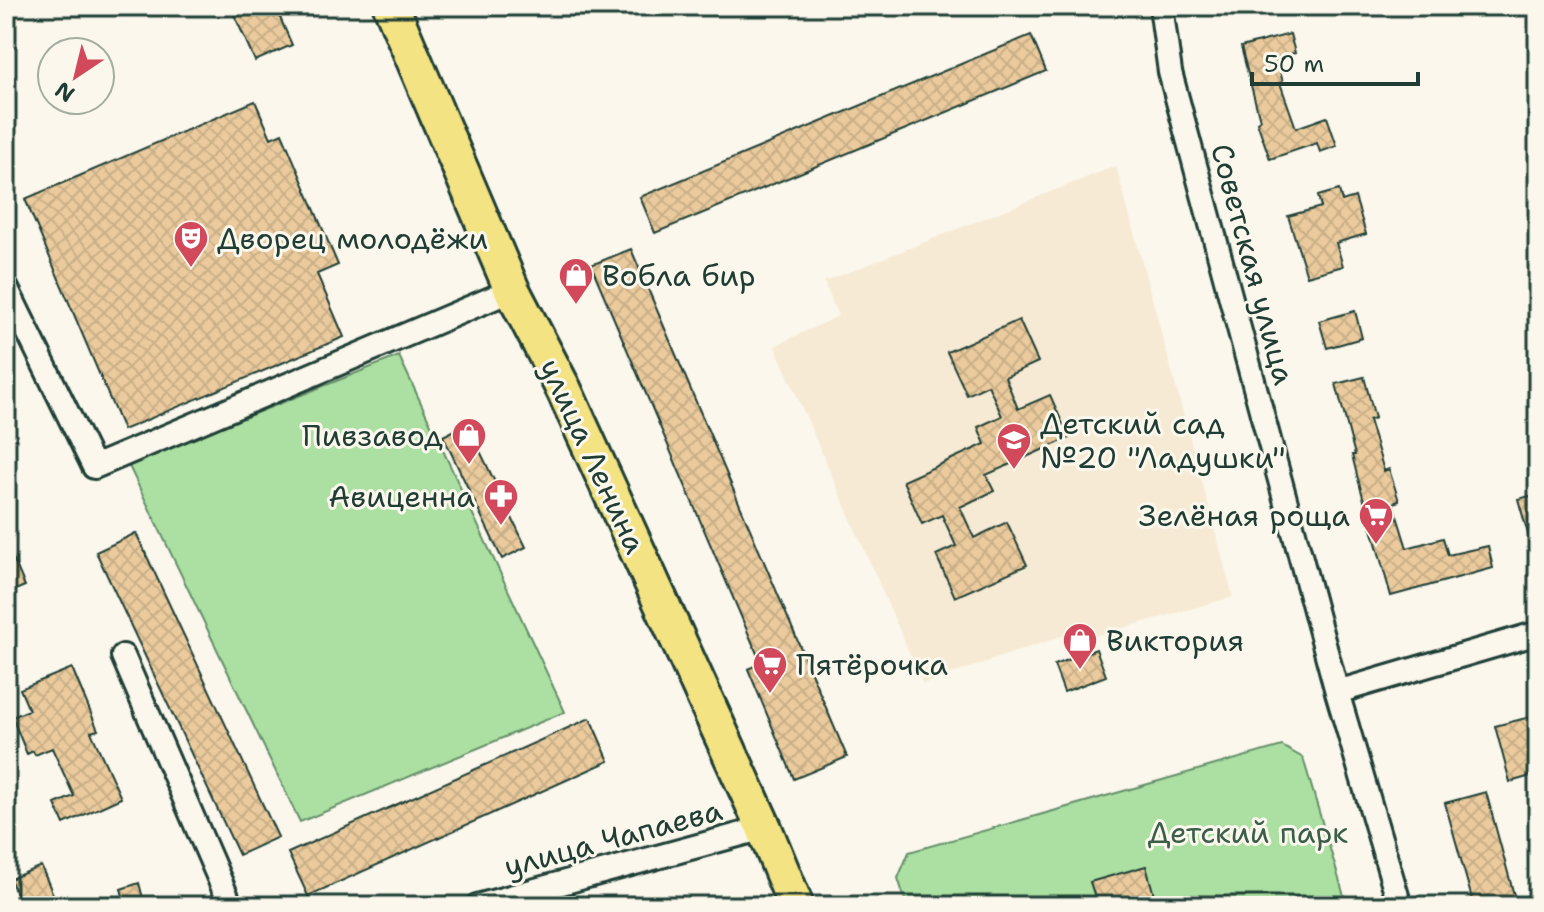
<svg xmlns="http://www.w3.org/2000/svg" width="1544" height="912" font-family="'Shantell Sans',sans-serif">
<style>
.built{fill:#f6ead4}
.park{fill:#abe0a2;stroke:#658e6b;stroke-width:2}
.building{fill:url(#building-cross-hatch);stroke:#1f3d34;stroke-width:2}
.lines{fill:none;stroke-linecap:round;stroke-linejoin:round}
.minor-casing{stroke:#1f3d34;stroke-width:28}
.primary-casing{stroke:#1f3d34;stroke-width:40}
.minor{stroke:#fbf7ec;stroke-width:22}
.primary{stroke:#f4e382;stroke-width:34}
.labels{text-anchor:middle;dominant-baseline:central;stroke-width:6;stroke-linejoin:round;paint-order:stroke}
.poi-label{font-size:30px;fill:#1f3d34;stroke:#fbf7ec;text-anchor:start}
.street-label{font-size:30px;fill:#1f3d34;stroke:#fbf7ec}
.park-label{font-size:30px;fill:#3b5e4a;stroke:#fbf7ec}
</style>
<defs>
<pattern id="building-cross-hatch" width="8" height="8" patternUnits="userSpaceOnUse" patternTransform="scale(2)"><rect width="8" height="8" fill="#ebcb9d"/><path d="M0 0l8 8M0 8l8-8" fill="none" stroke="#c9af88"/></pattern>
</defs>
<rect width="100%" height="100%" fill="#fbf7ec"/>
<filter id="ink" filterUnits="userSpaceOnUse"><feTurbulence type="fractalNoise" baseFrequency=".0125" numOctaves="2"/><feDisplacementMap in="SourceGraphic" scale="16" xChannelSelector="R" yChannelSelector="G"/><feConvolveMatrix kernelMatrix="1 2 1 2 8 2 1 2 1" color-interpolation-filters="sRGB"/></filter>
<g filter="url(#ink)">
<!-- built -->
<path class="built" d="M1116 166 1233 597 1087 638 1082 629 923 684 775 346 838 316 824 282Z"/>
<!-- park -->
<path class="park" d="M399 356 565 712 300 822 128 464Z
M1282 746 1303 758 1347 906H907L898 878 909 852Z"/>
<!-- building -->
<path class="building" d="M248 6H275L292 45 255 61 233 12Z
M1290 34 1295 53 1276 58 1283 82 1280 83 1296 128 1327 117 1337 146 1320 152 1317 143 1270 159 1257 122 1260 120 1241 47Z
M1031 35 1046 71 655 233 640 197Z
M255 101 271 138 282 133 338 265 317 274 344 337 123 430 25 199Z
M1339 190 1342 201 1355 197 1366 234 1336 243 1343 266 1307 276 1288 216 1321 207 1318 196Z
M631 249 847 757 794 779 748 669 761 663 591 265Z
M1355 311 1362 338 1327 348 1319 321Z
M1019 320 1038 362 1005 377 1018 409 1050 395 1069 438 986 475 994 491 960 507 974 538 1007 522 1027 565 955 597 936 555 956 546 942 515 922 524 903 481 985 444 978 427 1002 416 988 385 967 395 947 352Z
M1364 377 1375 418 1369 420 1384 471 1389 469 1399 501 1393 503 1407 548 1443 538 1448 555 1488 546 1493 568 1391 596 1358 479 1352 455H1355L1336 384Z
M467 424 526 547 502 559 443 436Z
M1538 494V550L1533 551 1518 499Z
M136 533 278 837 239 855 96 552Z
M6 542 25 586 6 594Z
M1096 649 1106 676 1064 692 1054 665Z
M72 668 98 730 91 732 121 798 64 824 55 804 74 796 52 748 35 755 33 751 27 754 12 717 29 710 20 689Z
M1538 715V774L1510 782 1495 726Z
M590 718 609 761 308 896 288 853Z
M1486 792 1517 906H1474L1445 803Z
M41 866 58 906H21L10 879Z
M1146 866 1157 906H1098L1090 882Z
M139 883 145 906H126L121 889Z"/>
<g class="lines">
<!-- minor casing -->
<g class="minor-casing">
<path id="minor" d="M1161 6 1170 72 1337 692 1400 906
M6 287 94 467 512 290
M123 656 231 906
M1337 692 1538 633
M477 906 764 828"/>
</g>
<!-- primary casing -->
<g class="primary-casing">
<path id="primary" d="M391 6 512 290 564 390 764 828 796 906"/>
</g>
<!-- minor -->
<use href="#minor" class="minor"/>
<!-- primary -->
<use href="#primary" class="primary"/>
</g>
</g>
<!-- icons -->
<defs>
<g id="theatre-pin" transform="scale(1.8)"><path d="M0 17L-7.5 6A9.5 9.5 0 1 1 7.5 6Z" fill="#d1495b" stroke="#fbf7ec"/><path d="M-5-5.5Q0-4 5-5.5V0Q5 5 0 6Q-5 5-5 0ZM-3.3-2.5H-1v1.5H-3.3ZM1-2.5H3.3v1.5H1ZM-2.8 1Q0 5.5 2.8 1Z" fill="#fff"/></g>
<g id="shop-pin" transform="scale(1.8)"><path d="M0 17L-7.5 6A9.5 9.5 0 1 1 7.5 6Z" fill="#d1495b" stroke="#fbf7ec"/><path d="M-5-2.5h2.3a2.7 3.5 0 0 1 5.4 0H5L5.5 6h-11ZM-1.5-2.5h3a1.5 2.3 0 0 0-3 0Z" fill="#fff"/></g>
<g id="school-pin" transform="scale(1.8)"><path d="M0 17L-7.5 6A9.5 9.5 0 1 1 7.5 6Z" fill="#d1495b" stroke="#fbf7ec"/><path d="M0-5L7-2L0 1L-7-2ZM-4 1L0 2.5L4 1V4Q0 6-4 4Z" fill="#fff"/></g>
<g id="pharmacy-pin" transform="scale(1.8)"><path d="M0 17L-7.5 6A9.5 9.5 0 1 1 7.5 6Z" fill="#d1495b" stroke="#fbf7ec"/><path d="M-2-6h4v4h4v4h-4v4h-4v-4h-4v-4h4Z" fill="#fff"/></g>
<g id="supermarket-pin" transform="scale(1.8)"><path d="M0 17L-7.5 6A9.5 9.5 0 1 1 7.5 6Z" fill="#d1495b" stroke="#fbf7ec"/><path d="M-6-5.5h2.5l.6 2H6L4.5 2H-2.5L-4.4-4H-6ZM-1.5 3.2a1.3 1.3 0 1 0 .1 0ZM3 3.2a1.3 1.3 0 1 0 .1 0Z" fill="#fff"/></g>
</defs>
<g fill-rule="evenodd">
<use href="#theatre-pin" x="191" y="238"/>
<use href="#shop-pin" x="576" y="275"/>
<use href="#shop-pin" x="469" y="435"/>
<use href="#school-pin" x="1014" y="440"/>
<use href="#pharmacy-pin" x="501" y="496"/>
<use href="#supermarket-pin" x="1376" y="515"/>
<use href="#shop-pin" x="1080" y="640"/>
<use href="#supermarket-pin" x="770" y="664"/>
</g>
<g class="labels">
<!-- poi labels -->
<g class="poi-label">
<text x="217" y="238">Дворец молодёжи</text>
<text x="602" y="275">Вобла бир</text>
<text x="1040" y="423">Детский сад<tspan x="1040" dy="34">№20 "Ладушки"</tspan></text>
<text x="443" y="435" text-anchor="end">Пивзавод</text>
<text x="475" y="496" text-anchor="end">Авиценна</text>
<text x="1350" y="515" text-anchor="end">Зелёная роща</text>
<text x="1106" y="640">Виктория</text>
<text x="796" y="664">Пятёрочка</text>
</g>
<!-- street labels -->
<g class="street-label">
<text transform="translate(1253 264) rotate(75)">Советская улица</text>
<text transform="translate(593 456) rotate(65)">улица Ленина</text>
<text transform="translate(613 838) rotate(-15)">улица Чапаева</text>
</g>
<!-- park labels -->
<g class="park-label">
<text x="1248" y="832">Детский парк</text>
</g>
</g>
<!-- margin -->
<rect width="1544" height="912" fill="none" stroke="#fbf7ec" stroke-width="32"/>
<rect x="16" y="16" width="1512" height="880" fill="none" stroke="#1f3d34" stroke-width="3" filter="url(#ink)"/>
<!-- north arrow -->
<g transform="translate(76 76) rotate(215)"><circle r="38" fill="#fbf7ec" stroke="#a3ada2" stroke-width="2"/>
<path d="M0-6L14 30L0 20L-14 30Z" fill="#d1495b"/>
<text y="-12" font-size="22" font-weight="bold" text-anchor="middle" fill="#1f3d34">N</text>
</g>
<!-- scale -->
<path d="M1252 72v12h166v-12" fill="none" stroke="#1f3d34" stroke-width="4"/>
<text x="1264" y="72" font-size="24" fill="#1f3d34" stroke="#fbf7ec" stroke-width="6" paint-order="stroke">50 m</text>
</svg>
